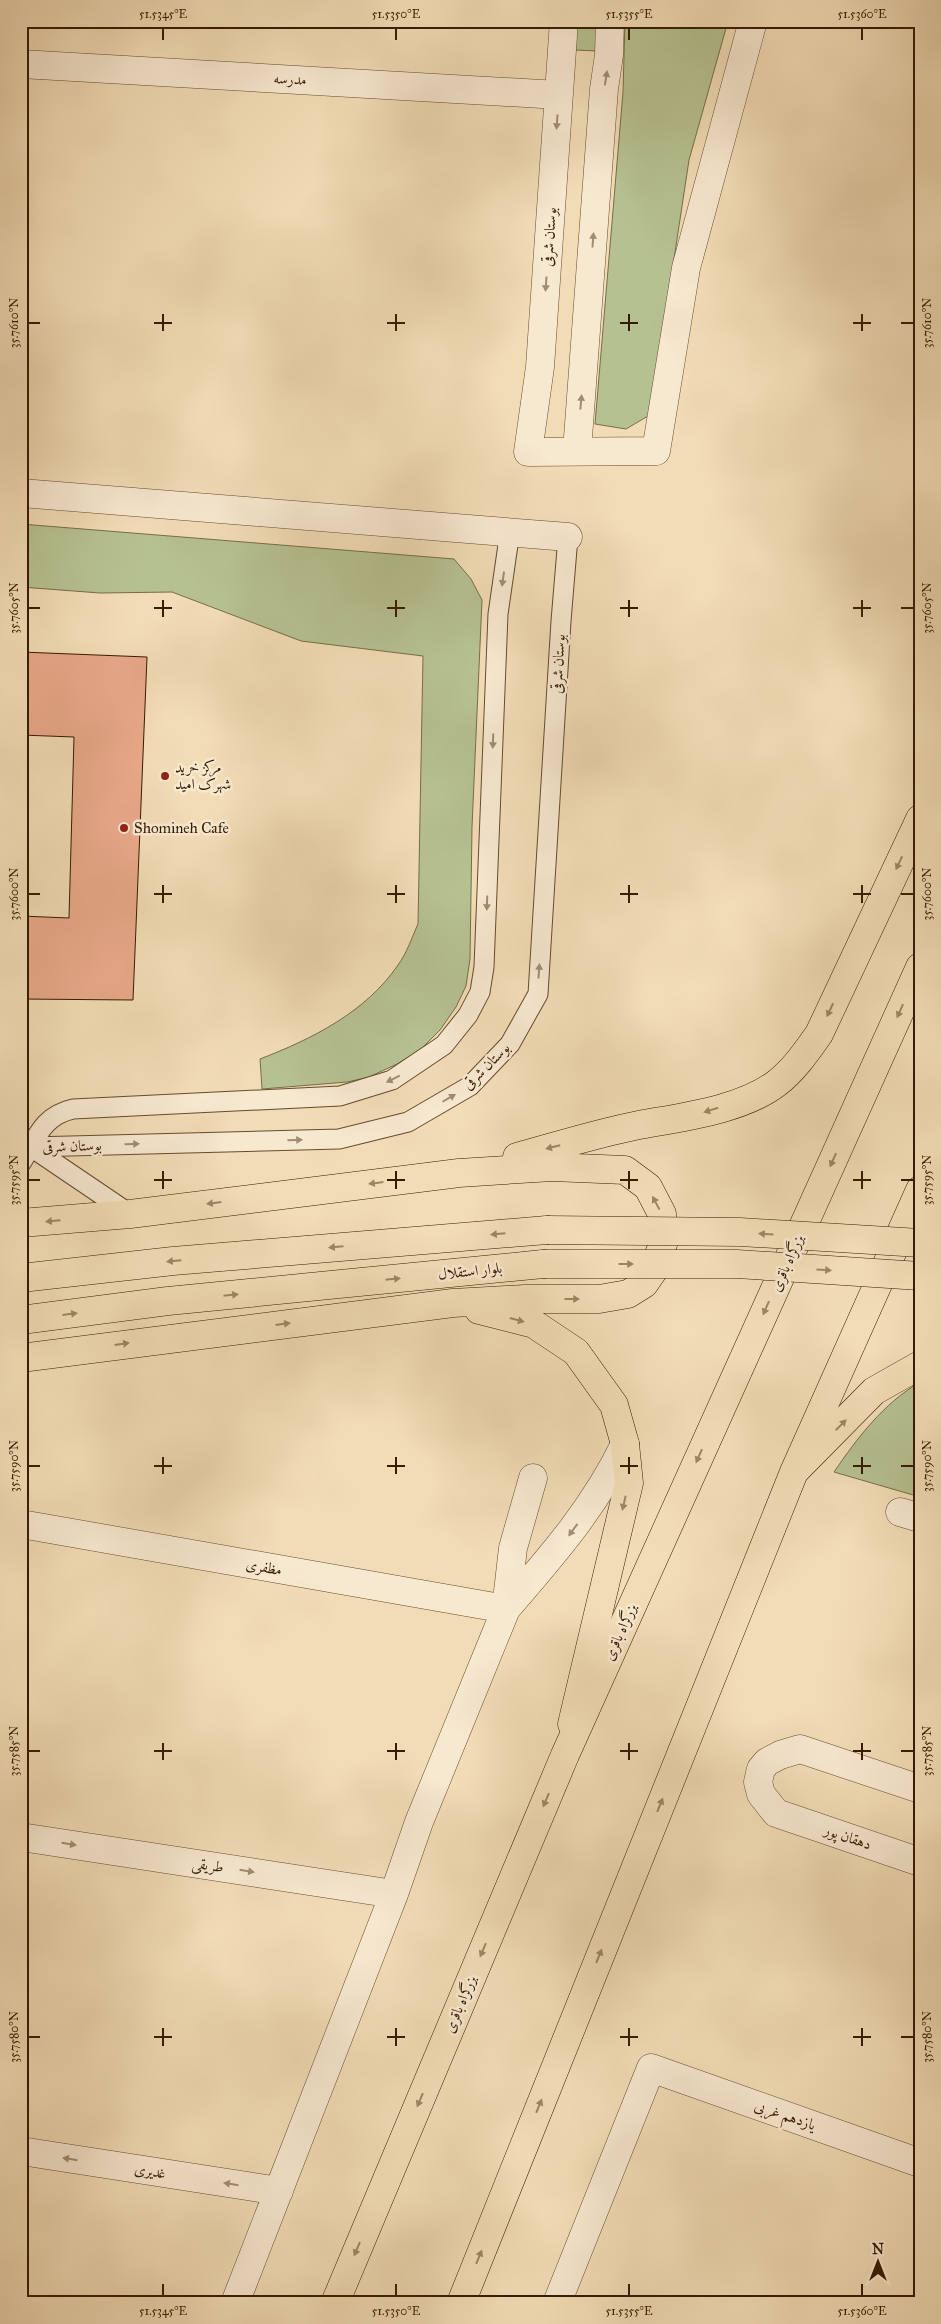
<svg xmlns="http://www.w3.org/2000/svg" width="941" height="2324" font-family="'IM FELL Great Primer',Amiri,serif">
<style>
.green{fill:#b6c191;stroke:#766e48}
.building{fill:#e9a98a;stroke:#361b00}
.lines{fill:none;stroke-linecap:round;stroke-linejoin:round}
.lane-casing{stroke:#654b2e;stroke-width:21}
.street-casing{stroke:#654b2e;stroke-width:29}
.primary-casing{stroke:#361b00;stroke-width:29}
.highway-casing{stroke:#361b00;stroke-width:29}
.lane{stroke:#f7e8d0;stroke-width:19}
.street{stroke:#f7e8d0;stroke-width:28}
.primary{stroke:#f2dcb6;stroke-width:28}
.highway{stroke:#f2dcb6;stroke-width:28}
.primary-bridge-casing{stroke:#361b00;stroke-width:29;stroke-linecap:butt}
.primary-bridge{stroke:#f2dcb6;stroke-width:28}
.oneway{fill:#a08c72}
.oneway2{fill:#9d8564}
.ticks{fill:none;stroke:#361b00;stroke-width:2}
.poi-dot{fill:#8f2418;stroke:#f7e8d0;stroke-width:2}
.labels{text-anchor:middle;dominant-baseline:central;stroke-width:5;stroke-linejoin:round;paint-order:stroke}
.street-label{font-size:15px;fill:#361b00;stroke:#f7e8d0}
.poi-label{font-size:15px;fill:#361b00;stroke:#f7e8d0;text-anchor:start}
.neatline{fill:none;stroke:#361b00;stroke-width:2}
.ticks-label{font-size:12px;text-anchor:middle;fill:#361b00}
</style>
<rect width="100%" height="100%" fill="#f2dcb6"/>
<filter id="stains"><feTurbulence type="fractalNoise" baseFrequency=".004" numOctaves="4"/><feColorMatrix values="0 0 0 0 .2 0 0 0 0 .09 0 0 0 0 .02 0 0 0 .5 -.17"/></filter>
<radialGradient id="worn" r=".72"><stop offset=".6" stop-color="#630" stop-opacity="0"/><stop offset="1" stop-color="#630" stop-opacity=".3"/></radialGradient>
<!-- green -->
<path class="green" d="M578 21H597L598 51 575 50Z
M625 21H728L689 160 661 345V396L648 416 626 429 595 424 623 92Z
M21 524 454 559 471 579 482 600 472 827 470 959 466 986 456 1007 440 1030 419 1051 397 1064 369 1077 347 1082 262 1089 260 1059C312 1039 366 1012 398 965 407 953 412 937 418 924L423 656 301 641 172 592 100 593 21 587Z
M920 1382V1497L834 1472C858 1437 883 1404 920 1382Z"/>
<!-- building -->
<path class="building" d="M21 652 147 657 133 1000 21 999V916L69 918 74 737 21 735Z"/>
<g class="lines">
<!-- lane casing -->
<g class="lane-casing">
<path id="lane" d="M31 1147 339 1139 408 1122 470 1086 510 1044 538 994 561 621 568 537
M31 1147 130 1214
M21 1163C37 1138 42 1116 73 1109L340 1096 392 1080 444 1045 468 1015 480 992 484 967 498 614 510 531"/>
</g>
<!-- street casing -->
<g class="street-casing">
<path id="street" d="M564 21 540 367 528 452 656 451 686 268 753 21
M21 64 559 95
M577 451 604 89 609 55 610 21
M21 493 568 537
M900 1512 920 1518
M21 1524 506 1609C551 1557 595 1507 625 1444
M920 1789 800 1749 780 1755 767 1762 761 1769 758 1782 761 1794 776 1813 920 1862
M21 1837 394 1894
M21 2151 279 2191
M235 2303 394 1894 419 1822 506 1609 513 1548 533 1478
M557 2303 651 2068 920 2163"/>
</g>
<!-- primary casing -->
<g class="primary-casing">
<path id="primary" d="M517 1157C557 1146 598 1133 639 1125 682 1117 742 1110 777 1083 794 1070 807 1051 819 1034L920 819
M21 1223 130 1214 459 1173 552 1167 625 1170 648 1187 662 1214 664 1241 653 1271 644 1284 628 1294 599 1299H525L453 1303 21 1358
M21 1278 173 1261 547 1230
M479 1310 534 1324 576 1352 614 1405 625 1444 629 1483 572 1724
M21 1320 168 1301 543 1264
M795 1471 874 1391 920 1365"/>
</g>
<!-- highway casing -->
<g class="highway-casing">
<path id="highway" d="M335 2303 565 1755 920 967
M461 2303 794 1472 920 1190"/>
</g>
<!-- lane -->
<use href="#lane" class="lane"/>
<!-- street -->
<use href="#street" class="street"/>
<!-- primary -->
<use href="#primary" class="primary"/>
<!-- highway -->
<use href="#highway" class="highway"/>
<!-- primary-bridge casing -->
<g class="primary-bridge-casing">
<path id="primary-bridge" d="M547 1230 740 1232 920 1243
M543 1264H737L920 1276"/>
</g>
<!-- primary-bridge -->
<use href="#primary-bridge" class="primary-bridge"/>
</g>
<!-- one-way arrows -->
<defs><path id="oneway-solid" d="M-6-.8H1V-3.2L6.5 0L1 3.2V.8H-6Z" transform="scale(1.25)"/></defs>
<g class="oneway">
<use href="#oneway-solid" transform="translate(606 78) rotate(-81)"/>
<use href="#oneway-solid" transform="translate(557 122) rotate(94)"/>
<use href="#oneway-solid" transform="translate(593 240) rotate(-86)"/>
<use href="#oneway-solid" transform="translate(546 284) rotate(94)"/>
<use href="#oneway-solid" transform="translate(581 402) rotate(-85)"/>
<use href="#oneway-solid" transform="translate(503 579) rotate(98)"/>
<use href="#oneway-solid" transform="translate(493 741) rotate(92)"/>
<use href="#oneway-solid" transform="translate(487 903) rotate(92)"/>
<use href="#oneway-solid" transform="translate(539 971) rotate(-86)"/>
<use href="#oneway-solid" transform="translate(393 1079) rotate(154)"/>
<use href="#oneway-solid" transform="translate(449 1098) rotate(-30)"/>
<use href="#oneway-solid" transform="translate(295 1140) rotate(-2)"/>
<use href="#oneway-solid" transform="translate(132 1144) rotate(-2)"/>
<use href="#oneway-solid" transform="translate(573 1530) rotate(126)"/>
<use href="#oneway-solid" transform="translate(69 1844) rotate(9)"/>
<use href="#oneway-solid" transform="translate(247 1871) rotate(9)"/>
<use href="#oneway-solid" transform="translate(70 2159) rotate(-171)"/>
<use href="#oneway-solid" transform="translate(231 2184) rotate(-171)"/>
</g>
<g class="oneway2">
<use href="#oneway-solid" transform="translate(899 863) rotate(115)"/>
<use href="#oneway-solid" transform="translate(830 1010) rotate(115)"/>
<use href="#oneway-solid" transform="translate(900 1011) rotate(114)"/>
<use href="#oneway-solid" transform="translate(711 1110) rotate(163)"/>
<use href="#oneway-solid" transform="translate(553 1147) rotate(166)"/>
<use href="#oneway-solid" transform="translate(833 1160) rotate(114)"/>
<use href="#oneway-solid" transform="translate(376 1183) rotate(173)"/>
<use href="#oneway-solid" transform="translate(214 1203) rotate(173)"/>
<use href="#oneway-solid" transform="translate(656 1203) rotate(-118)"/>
<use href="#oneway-solid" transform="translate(53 1221) rotate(175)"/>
<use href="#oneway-solid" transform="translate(498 1234) rotate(175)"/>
<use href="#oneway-solid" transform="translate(766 1234) rotate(-177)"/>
<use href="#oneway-solid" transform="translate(336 1247) rotate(175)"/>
<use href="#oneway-solid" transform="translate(174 1261) rotate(175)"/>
<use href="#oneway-solid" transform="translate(626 1264)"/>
<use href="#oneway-solid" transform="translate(824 1270) rotate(4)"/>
<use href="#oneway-solid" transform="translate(393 1279) rotate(-6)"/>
<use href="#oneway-solid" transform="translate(231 1295) rotate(-6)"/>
<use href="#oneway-solid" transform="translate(572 1299)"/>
<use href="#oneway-solid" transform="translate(766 1308) rotate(114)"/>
<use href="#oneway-solid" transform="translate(70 1314) rotate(-7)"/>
<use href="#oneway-solid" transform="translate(517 1320) rotate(15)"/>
<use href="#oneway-solid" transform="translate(283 1324) rotate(-7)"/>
<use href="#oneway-solid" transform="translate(122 1344) rotate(-8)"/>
<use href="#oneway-solid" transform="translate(841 1425) rotate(-45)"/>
<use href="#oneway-solid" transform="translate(699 1456) rotate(114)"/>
<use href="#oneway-solid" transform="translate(624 1503) rotate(103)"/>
<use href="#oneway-solid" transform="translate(546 1800) rotate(113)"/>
<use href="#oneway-solid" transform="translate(660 1805) rotate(-68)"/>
<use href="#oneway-solid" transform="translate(483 1950) rotate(113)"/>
<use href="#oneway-solid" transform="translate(599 1956) rotate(-68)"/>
<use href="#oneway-solid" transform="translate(420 2100) rotate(113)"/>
<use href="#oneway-solid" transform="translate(539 2106) rotate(-68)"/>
<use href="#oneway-solid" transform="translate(357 2249) rotate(113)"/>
<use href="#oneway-solid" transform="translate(479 2257) rotate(-68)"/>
</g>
<!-- ticks -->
<path class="ticks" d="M163 28V40M396 28V40M629 28V40M862 28V40M163 314V331M396 314V331M629 314V331M862 314V331M28 323H40M154 323H172M387 323H405M620 323H638M853 323H871M901 323H914M163 600V617M396 600V617M629 600V617M862 600V617M28 608H40M154 608H172M387 608H405M620 608H638M853 608H871M901 608H914M163 885V903M396 885V903M629 885V903M862 885V903M28 894H40M154 894H172M387 894H405M620 894H638M853 894H871M901 894H914M163 1171V1189M396 1171V1189M629 1171V1189M862 1171V1189M28 1180H40M154 1180H172M387 1180H405M620 1180H638M853 1180H871M901 1180H914M163 1457V1474M396 1457V1474M629 1457V1474M862 1457V1474M28 1466H40M154 1466H172M387 1466H405M620 1466H638M853 1466H871M901 1466H914M163 1743V1760M396 1743V1760M629 1743V1760M862 1743V1760M28 1751H40M154 1751H172M387 1751H405M620 1751H638M853 1751H871M901 1751H914M163 2028V2046M396 2028V2046M629 2028V2046M862 2028V2046M28 2037H40M154 2037H172M387 2037H405M620 2037H638M853 2037H871M901 2037H914M163 2284V2296M396 2284V2296M629 2284V2296M862 2284V2296"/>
<!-- markers -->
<g class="poi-dot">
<circle cx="165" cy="776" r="5"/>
<circle cx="124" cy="828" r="5"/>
</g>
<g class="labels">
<!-- street labels -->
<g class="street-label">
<text transform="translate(290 79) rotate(3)">مدرسه</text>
<text transform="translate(549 237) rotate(-86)">بوستان شرقی</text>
<text transform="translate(558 664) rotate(-87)">بوستان شرقی</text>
<text transform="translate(486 1066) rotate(-45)">بوستان شرقی</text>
<text transform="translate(72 1146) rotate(-2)">بوستان شرقی</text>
<text transform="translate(787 1263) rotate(-66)">بزرگراه باقری</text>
<text transform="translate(470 1271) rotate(-6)">بلوار استقلال</text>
<text transform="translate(264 1567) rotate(10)">مظفری</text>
<text transform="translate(620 1632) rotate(-66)">بزرگراه باقری</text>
<text transform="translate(848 1837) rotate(19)">دهقان پور</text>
<text transform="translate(208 1865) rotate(9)">طریقی</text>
<text transform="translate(460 2004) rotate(-67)">بزرگراه باقری</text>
<text transform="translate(785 2115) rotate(19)">یازدهم غربی</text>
<text transform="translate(150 2171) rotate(9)">غدیری</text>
</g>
<!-- poi labels -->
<g class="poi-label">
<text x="175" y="767">مرکز خرید<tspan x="175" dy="17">شهرک امید</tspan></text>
<text x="134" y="828">Shomineh Cafe</text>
</g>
</g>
<!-- margin -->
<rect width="941" height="2324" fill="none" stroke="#f2dcb6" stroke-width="55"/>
<!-- north arrow -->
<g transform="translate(878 2262)" stroke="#f7e8d0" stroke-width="4" paint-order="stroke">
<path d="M0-4L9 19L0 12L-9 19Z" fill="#361b00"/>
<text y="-8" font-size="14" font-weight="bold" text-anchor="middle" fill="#361b00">N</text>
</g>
<rect x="28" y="28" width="886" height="2268" class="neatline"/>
<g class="ticks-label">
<text x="163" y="18">51.5345°E</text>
<text x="396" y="18">51.5350°E</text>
<text x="629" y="18">51.5355°E</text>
<text x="862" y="18">51.5360°E</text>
<text transform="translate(14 323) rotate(-90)" y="4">35.7610°N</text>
<text transform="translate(927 323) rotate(-90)" y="4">35.7610°N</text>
<text transform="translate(14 608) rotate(-90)" y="4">35.7605°N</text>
<text transform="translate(927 608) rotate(-90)" y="4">35.7605°N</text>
<text transform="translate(14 894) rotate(-90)" y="4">35.7600°N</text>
<text transform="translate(927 894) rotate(-90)" y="4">35.7600°N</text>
<text transform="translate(14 1180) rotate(-90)" y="4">35.7595°N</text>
<text transform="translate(927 1180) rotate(-90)" y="4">35.7595°N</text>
<text transform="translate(14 1466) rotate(-90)" y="4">35.7590°N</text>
<text transform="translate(927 1466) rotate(-90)" y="4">35.7590°N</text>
<text transform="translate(14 1751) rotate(-90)" y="4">35.7585°N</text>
<text transform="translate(927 1751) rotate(-90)" y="4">35.7585°N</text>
<text transform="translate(14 2037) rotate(-90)" y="4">35.7580°N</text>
<text transform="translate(927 2037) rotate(-90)" y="4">35.7580°N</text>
<text x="163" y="2315">51.5345°E</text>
<text x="396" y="2315">51.5350°E</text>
<text x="629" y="2315">51.5355°E</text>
<text x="862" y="2315">51.5360°E</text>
</g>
<rect width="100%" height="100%" filter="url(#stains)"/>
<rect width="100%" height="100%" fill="url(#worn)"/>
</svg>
